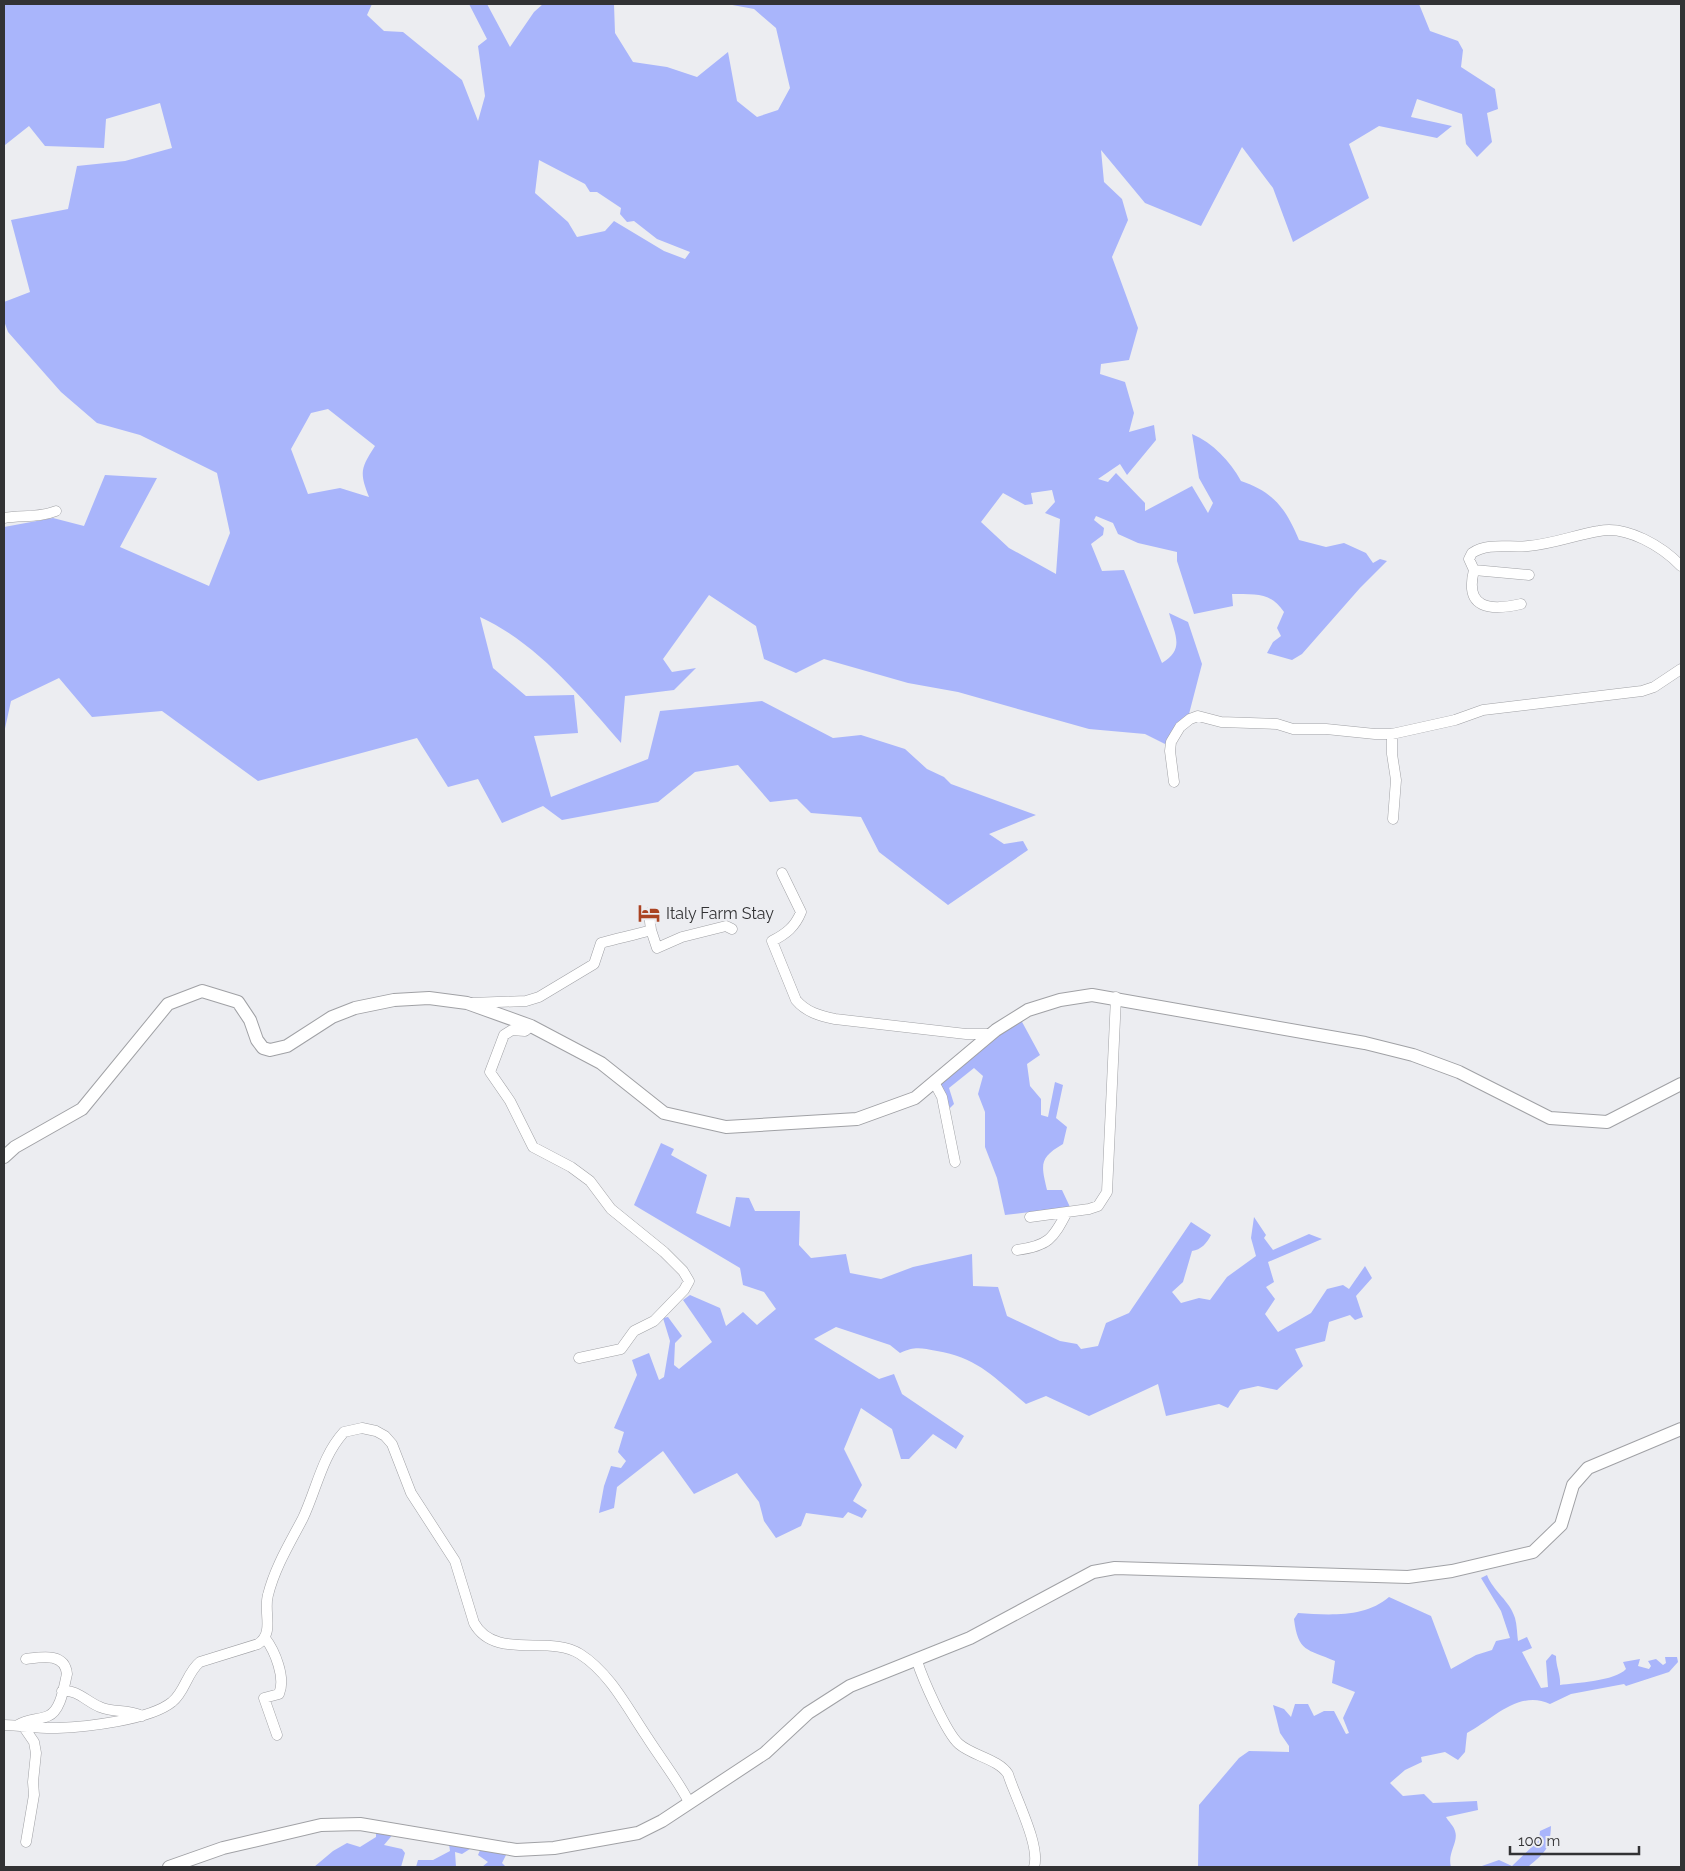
<svg xmlns="http://www.w3.org/2000/svg" width="1685" height="1871" font-family="Raleway,sans-serif">
<style>
.forest{fill:#a9b5fb;fill-rule:evenodd}
.lines{fill:none;stroke-linecap:round;stroke-linejoin:round}
.minor-casing{stroke:#a0a1a5;stroke-width:11}
.tertiary-casing{stroke:#a0a1a5;stroke-width:14}
.minor{stroke:#fff;stroke-width:10}
.tertiary{stroke:#fff;stroke-width:12}
.labels{text-anchor:middle;dominant-baseline:central;stroke-width:4.5;stroke-linejoin:round;paint-order:stroke}
.poi-label{font-size:16px;fill:#323234;stroke:#ecedf1;text-anchor:start}
</style>
<rect width="100%" height="100%" fill="#ecedf1"/>
<!-- forest -->
<path class="forest" d="M4 4H372L367 15 384 31 403 32 462 80 478 121 485 96 478 46 487 39 469 4H487L510 47 534 12 543 4H614L615 33 633 62 667 67 697 77 728 52 737 101 757 117 778 110 790 88 776 28 754 9 727 4H1419L1430 31 1458 41 1463 50 1461 67 1495 89 1498 109 1487 113 1492 142 1477 157 1466 144 1462 114 1417 99 1411 117 1452 126 1437 138 1379 126 1349 144 1369 198 1293 242 1273 188 1242 147 1201 226 1145 203 1101 150 1104 182 1122 199 1128 220 1112 257 1138 328 1129 360 1101 364 1100 374 1125 382 1134 413 1129 432 1154 425 1156 440 1127 475 1120 464 1098 479 1108 482 1116 473 1145 503V511L1192 486 1208 513 1213 503 1199 478 1192 434C1213 443 1230 461 1241 481 1274 492 1286 509 1299 540L1326 547 1344 543 1366 553 1373 563 1380 559 1387 561 1360 588 1302 654 1292 660 1267 653 1273 642 1281 636 1277 628 1284 612C1270 591 1255 595 1232 594L1233 606 1194 614 1177 561V552L1138 543 1118 534 1113 523 1096 516 1094 520 1104 528 1103 535 1091 544 1102 571 1124 570 1162 663C1185 649 1175 635 1169 613L1188 622 1202 664 1189 714 1165 744 1145 734 1089 729 958 692 908 683 824 659 796 673 764 659 756 626 709 595 663 659 672 672 696 668 674 690 625 696 621 743C581 697 537 643 480 617L493 668 526 696 574 695 578 733 534 736 551 797 648 759 660 711 762 701 833 738 861 735 905 749 927 769 944 777 951 784 1036 815 989 834 1004 844 1023 841 1028 850 948 905 879 852 861 817 811 813 797 799 770 802 738 765 695 772 658 802 562 820 543 806 502 823 478 779 448 787 417 738 258 781 162 711 92 717 59 678 11 701 4 733V527L53 518 84 526 105 475 157 478 120 547 209 586 230 533 217 473 140 435 97 423 61 392 8 332 4 321V302L30 292 11 220 68 209 77 166 125 161 172 148 160 103 106 119 104 148 45 146 29 126 5 145ZM539 160 585 184 590 192H597L621 208 620 214 627 222 634 221 657 239 690 252 685 259 664 251 614 221 605 231 577 237 568 222 535 193ZM328 409 375 446C361 468 359 472 369 497L340 488 308 494 291 449 311 413ZM1052 490 1055 502 1045 513 1060 519 1056 574 1009 548 981 522 1003 493 1025 505 1033 504 1031 493Z
M1021 1020 1040 1055 1027 1064 1030 1086 1041 1099V1115L1048 1117 1055 1082 1063 1085 1056 1118 1067 1127 1063 1144C1039 1158 1041 1164 1047 1190H1062L1070 1207 1005 1215 997 1178 985 1147V1112L978 1094 983 1076 974 1068 949 1088 954 1104 950 1108 940 1083 997 1035Z
M661 1143 674 1149 671 1155 707 1175 696 1213 730 1227 736 1197 749 1198 755 1211H800L799 1245 811 1258 846 1254 850 1273 881 1279 913 1267 972 1254 973 1286 998 1287 1007 1316 1060 1341 1077 1344 1081 1349 1098 1346 1106 1323 1129 1313 1191 1222 1211 1235C1207 1243 1201 1250 1192 1251L1183 1282 1172 1292 1181 1303 1199 1298 1210 1300 1227 1277 1256 1256 1251 1238 1254 1217 1266 1235 1264 1238 1273 1250 1309 1234 1322 1239 1268 1262 1274 1282 1266 1287 1275 1299 1265 1314 1278 1332 1311 1313 1327 1289 1343 1285 1349 1289 1365 1266 1372 1278 1356 1296 1363 1317 1355 1320 1350 1315 1329 1322 1325 1341 1295 1349 1303 1366 1277 1390 1258 1386 1240 1390 1228 1408 1219 1404 1166 1416 1158 1384 1089 1416 1046 1396 1026 1404C996 1379 977 1357 937 1351 921 1348 915 1346 900 1353L890 1345 836 1327 814 1339 879 1379 894 1374 902 1394 964 1436 956 1449 933 1434 909 1459H901L892 1429 861 1408 844 1449 862 1485 853 1501 867 1510 862 1518 848 1512 843 1518 806 1513 801 1526 776 1538 764 1521 759 1502 737 1473 694 1494 663 1451 617 1487 614 1508 599 1513 604 1486 611 1466 621 1468 626 1461 618 1452 624 1432 614 1428 637 1375 632 1360 649 1353 659 1380 664 1377 670 1341 663 1318 668 1317 682 1336 675 1343 674 1365 679 1369 712 1342 683 1300 690 1295 720 1308 726 1326 743 1312 757 1325 776 1309 764 1292 743 1285 740 1268 634 1205Z
M1487 1575C1493 1591 1510 1601 1515 1618 1517 1625 1517 1634 1518 1641L1527 1637 1532 1648 1522 1652 1541 1688 1548 1687 1546 1661 1552 1654 1556 1656C1556 1667 1561 1675 1560 1685 1576 1683 1615 1681 1626 1669L1623 1662 1640 1659 1638 1666 1649 1669 1651 1666 1648 1661 1656 1659 1663 1665 1666 1663 1665 1657H1677L1678 1662 1669 1672 1626 1686 1624 1684 1571 1694 1550 1704C1519 1689 1492 1720 1467 1733L1465 1752 1458 1760 1445 1752 1421 1757 1422 1762 1405 1770 1390 1783 1403 1796 1424 1794 1433 1803 1477 1801 1478 1810 1446 1817C1448 1821 1454 1826 1455 1831 1459 1842 1447 1853 1451 1867H1198L1199 1805 1239 1758 1249 1751 1289 1752V1746L1280 1733 1273 1705 1284 1709 1291 1717 1295 1704H1308L1314 1716 1324 1711H1334L1346 1734 1349 1733 1343 1718 1355 1692 1332 1683 1335 1661C1307 1649 1298 1652 1294 1619L1298 1613C1328 1615 1365 1618 1389 1597L1431 1616 1451 1669 1476 1655 1492 1650 1496 1641 1510 1638 1501 1611 1481 1578Z
M1551 1826C1550 1850 1545 1852 1528 1867H1479L1499 1860 1512 1866 1539 1840 1540 1831Z
M376 1829 394 1833 384 1845 402 1849 405 1853 401 1867H314L333 1851 347 1843 360 1847 376 1837Z
M449 1844 473 1847 462 1854 455 1852 456 1867H416L418 1860H433L450 1851Z
M481 1848 507 1853 502 1863 506 1867H482L488 1862 478 1855Z"/>
<g class="lines">
<!-- minor casing -->
<g class="minor-casing">
<path id="minor" d="M4 518C22 515 39 518 56 511
M1474 570 1529 575
M1521 604C1490 611 1464 609 1474 570L1469 559 1472 553C1488 542 1510 548 1528 546 1553 544 1575 535 1599 531 1627 525 1663 547 1681 566
M1392 734V754L1396 780 1393 819
M1174 782 1170 751 1171 742 1180 727 1190 719 1198 716 1221 722 1277 724 1293 729H1326L1375 734H1392L1455 720 1483 710 1642 691 1654 687 1681 669
M782 873 801 912C795 927 786 934 772 941L796 1000C806 1012 820 1016 835 1019L966 1034H991
M649 913 651 930
M471 1003 526 1001 539 997 594 964 601 943C618 938 635 935 651 930L657 948 682 937 726 926 732 929
M531 1026 525 1031 512 1030 504 1035 490 1072 510 1101 533 1147 571 1167 590 1181 611 1209 664 1252 683 1271 689 1281 684 1290 654 1321 634 1331 621 1349 579 1358
M934 1082 942 1097 955 1162
M1030 1217 1089 1209 1098 1206 1107 1192 1116 997
M1017 1250C1048 1246 1053 1239 1067 1212
M265 1638C275 1651 286 1678 279 1694L264 1698 277 1735
M917 1661C922 1677 946 1733 959 1744 973 1756 998 1759 1008 1774 1015 1797 1041 1846 1034 1867
M62 1691C77 1689 87 1702 100 1707 114 1713 127 1709 142 1716
M4 1725C22 1725 39 1729 57 1728 86 1727 150 1720 172 1702 185 1692 187 1672 200 1662L258 1644C275 1633 263 1612 268 1595 275 1567 290 1543 303 1518 317 1488 322 1456 344 1432L362 1428 376 1431 385 1436 392 1444 411 1493 455 1561 474 1623C495 1661 549 1634 580 1654 610 1673 628 1709 647 1737 661 1759 677 1779 689 1802
M18 1725C28 1719 38 1720 48 1716 61 1711 64 1686 67 1674 65 1652 41 1657 26 1659
M23 1726 34 1742 36 1753 33 1782 34 1795 26 1842"/>
</g>
<!-- tertiary casing -->
<g class="tertiary-casing">
<path id="tertiary" d="M4 1157 15 1147 82 1109 168 1004 202 991 238 1002 250 1020 257 1040 263 1048 270 1050 287 1046 332 1017 355 1008 394 1000 429 998 467 1003 531 1026 601 1063 664 1113 726 1127 857 1119 915 1098 996 1030 1028 1010 1060 1000 1092 995 1365 1043 1413 1055 1459 1072 1550 1118 1607 1122 1681 1084
M169 1867 223 1848 321 1825 360 1824 516 1850 554 1848 638 1833 662 1821 765 1753 808 1713 850 1686 970 1638 1093 1572 1115 1568 1408 1577 1452 1571 1533 1552 1561 1525 1573 1485 1588 1468 1681 1429"/>
</g>
<!-- minor -->
<use href="#minor" class="minor"/>
<!-- tertiary -->
<use href="#tertiary" class="tertiary"/>
</g>
<!-- icons -->
<defs>
<g id="hotel-bare" transform="scale(1.725)"><path d="M-6-4.5h1.5V1H6V5H4.5V3h-9V5H-6ZM-4 0a1.8 1.8 0 1 1 3.6 0ZM.5 0V-2.5h3Q6-2.5 6 0Z" fill="#aa4322" stroke="#ecedf1" stroke-width="2.5" paint-order="stroke"/></g>
</defs>
<g fill-rule="evenodd">
<use href="#hotel-bare" x="649" y="913"/>
</g>
<g class="labels">
<!-- poi labels -->
<g class="poi-label">
<text x="666" y="913">Italy Farm Stay</text>
</g>
</g>
<!-- border -->
<rect width="1685" height="1871" fill="none" stroke="#323234" stroke-width="10"/>
<!-- scale -->
<path d="M1510 1846v8h129v-8" fill="none" stroke="#323234" stroke-width="2.5"/>
<text x="1518" y="1846" font-size="15" fill="#323234" stroke="#ecedf1" stroke-width="4" paint-order="stroke">100 m</text>
</svg>
